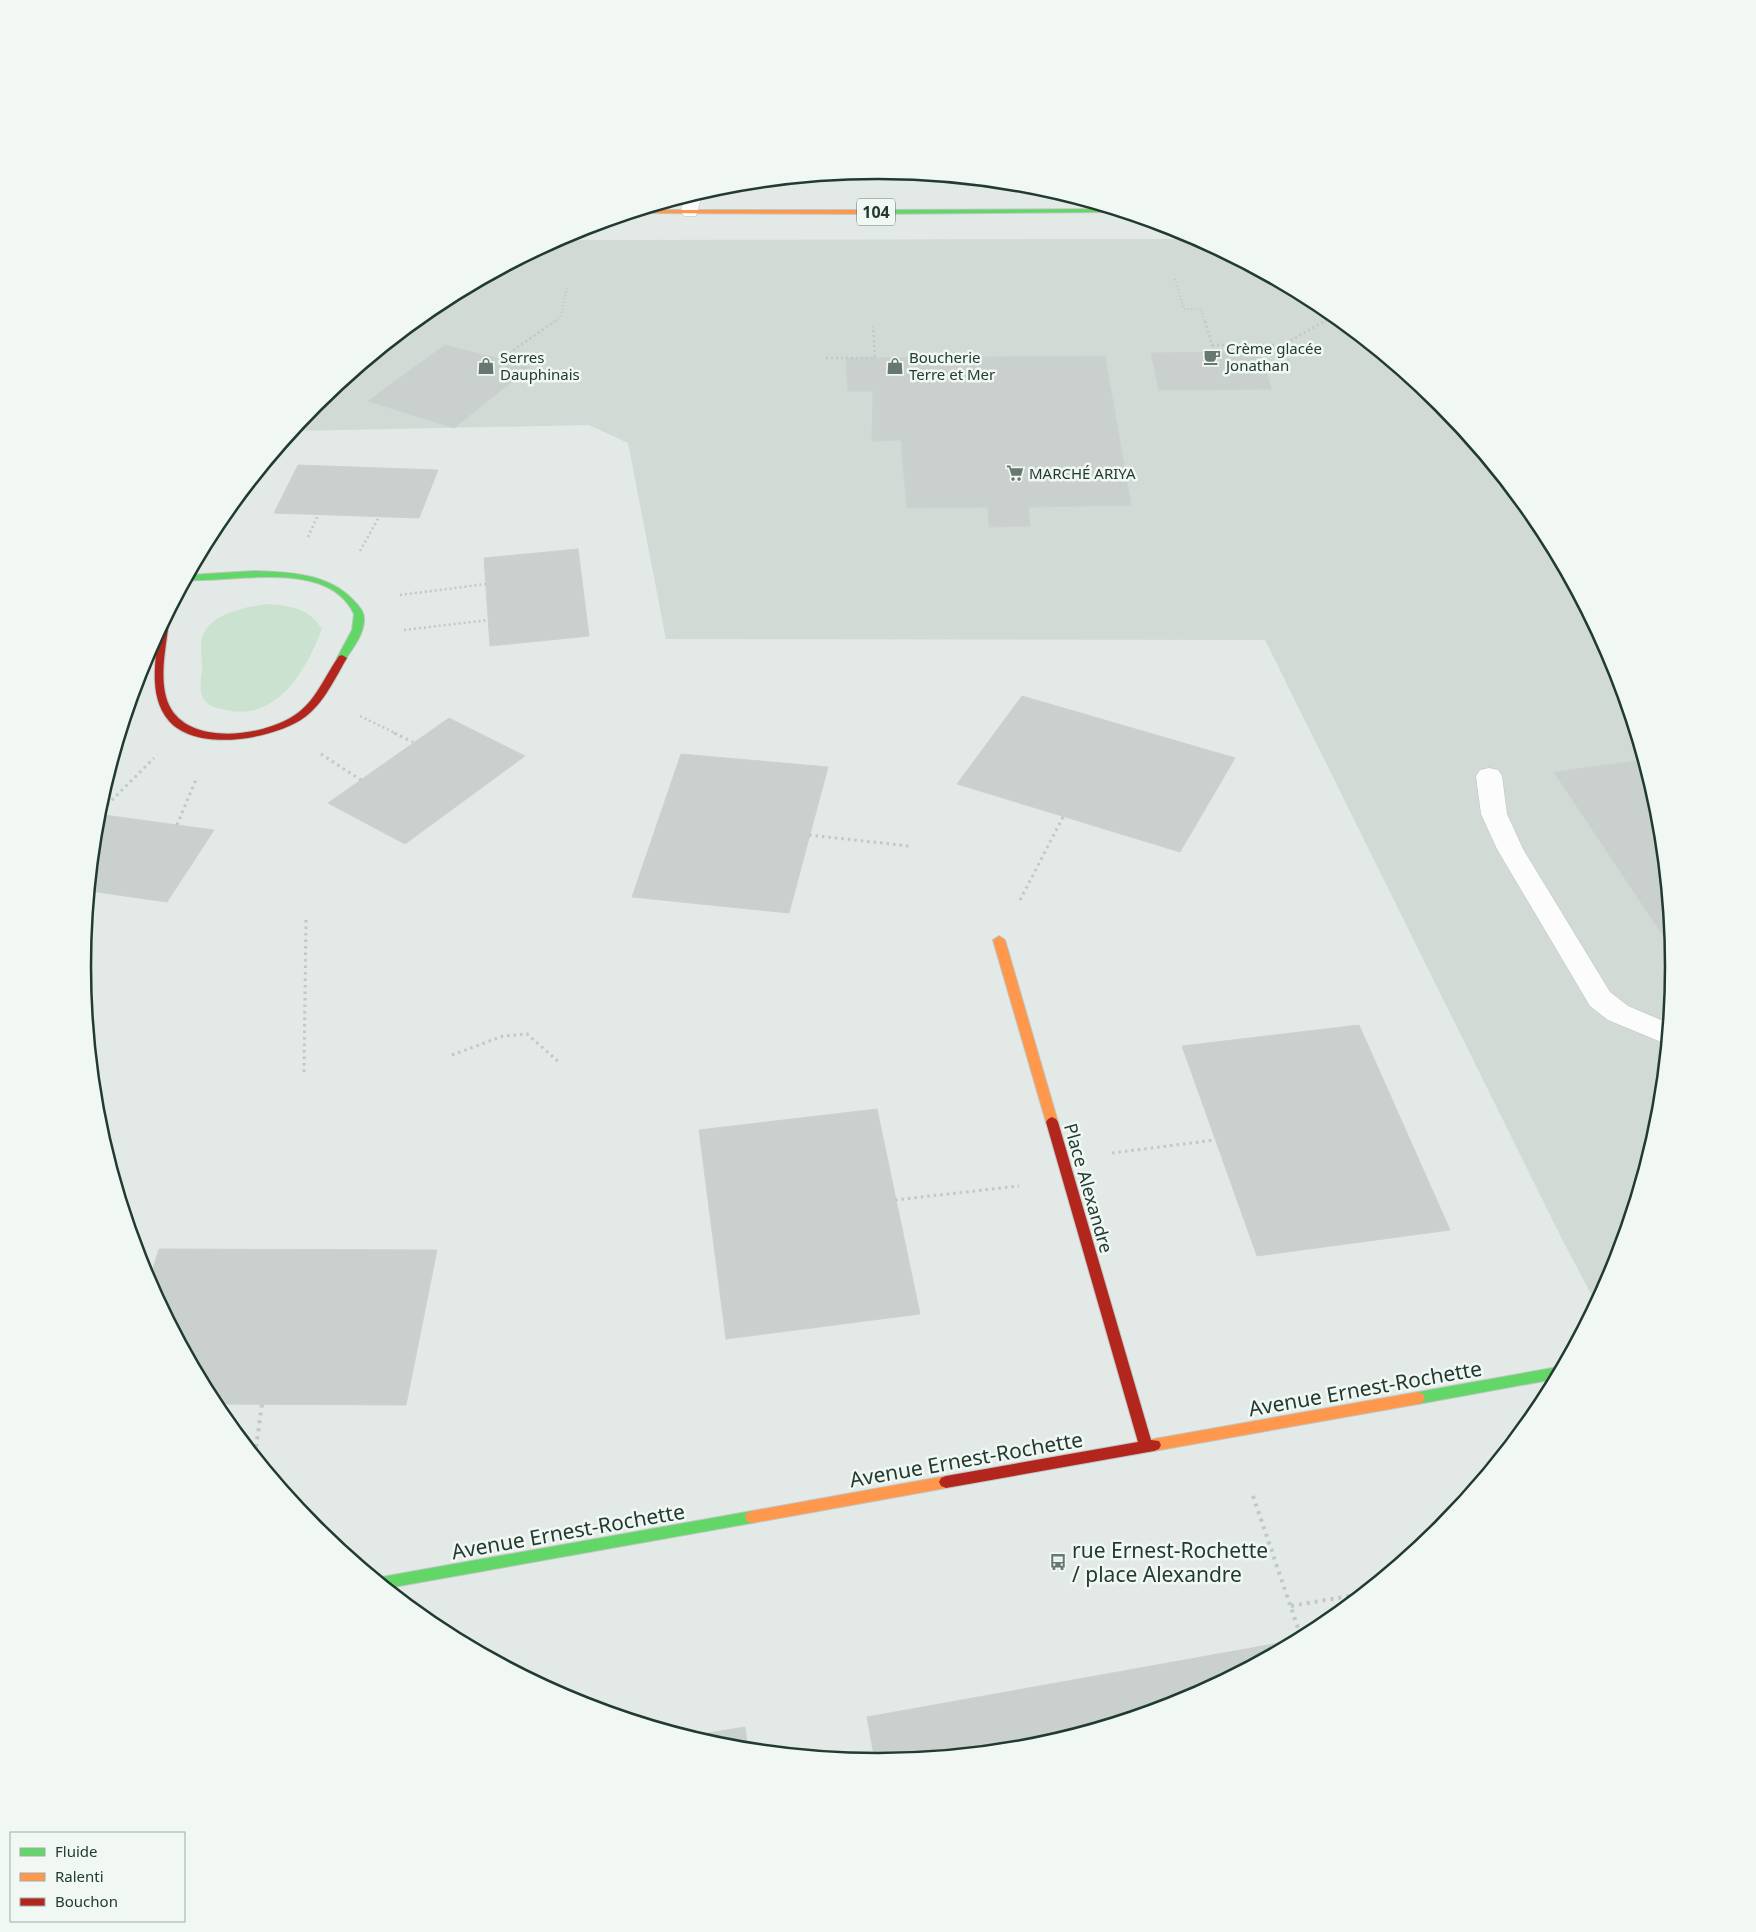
<svg xmlns="http://www.w3.org/2000/svg" width="1756" height="1932" font-family="'Noto Sans',sans-serif">
<style>
.built{fill:#d1dad5}
.green{fill:#cce2d1}
.building{fill:#cad0cd;stroke:#ccd2cf}
.lines{fill:none;stroke-linecap:round;stroke-linejoin:round}
.lane-casing{stroke:#c0c6c3;stroke-width:1}
.street-casing{stroke:#c0c6c3;stroke-width:1}
.fast-casing{stroke:#bfc7c3;stroke-width:2}
.slow-casing{stroke:#bfc7c3;stroke-width:2}
.jam-casing{stroke:#bfc7c3;stroke-width:2}
.path-far3{stroke:#c0c9c4;stroke-width:2;stroke-dasharray:1 2.5;stroke-linecap:butt}
.path-far2{stroke:#c0c9c4;stroke-width:2.5;stroke-dasharray:2 3;stroke-linecap:butt}
.path-far1{stroke:#c0c9c4;stroke-width:3;stroke-dasharray:2.5 4;stroke-linecap:butt}
.path{stroke:#c0c9c4;stroke-width:4;stroke-dasharray:3 5;stroke-linecap:butt}
.lane{fill:#fbfcfb;fill-rule:evenodd}
.street{fill:#fbfcfb;fill-rule:evenodd}
.fast{fill:#63d668;fill-rule:evenodd}
.slow{fill:#ff974d;fill-rule:evenodd}
.jam{fill:#b3261e;fill-rule:evenodd}
.labels{text-anchor:middle;dominant-baseline:central;stroke-width:5;stroke-linejoin:round;paint-order:stroke}
.far-poi-label{font-size:15px;fill:#223b31;stroke:#f1f8f4;text-anchor:start}
.shield{fill:#f1f8f4;stroke:#60746c;stroke-width:1}
.shield-label{font-size:16px;font-weight:bold;fill:#223b31}
.street-label{font-size:18px;fill:#223b31;stroke:#f1f8f4}
.near-street-label{font-size:21px;fill:#223b31;stroke:#f1f8f4}
.near-poi-label{font-size:21px;fill:#223b31;stroke:#f1f8f4;text-anchor:start}
.rim{fill:none;stroke:#223b31;stroke-width:2.5}
</style>
<rect width="100%" height="100%" fill="#e3e9e6"/>
<!-- built -->
<path class="built" d="M878 171 968 179 784 180Z
M1198 239 1320 305 1441 404 1540 524 1613 662 1658 811 1673 966 1658 1121 1613 1271 1600 1295 1592 1296 1561 1237 1265 640 666 639 628 443 589 425 293 431 316 403 436 304 557 240Z"/>
<!-- green -->
<path class="green" d="M270 604C292 606 310 609 322 629 307 668 280 718 231 711 222 709 212 708 206 702 198 693 201 680 202 669 202 660 200 647 202 638 209 613 248 606 270 604Z"/>
<!-- building -->
<path class="building" d="M878 171 911 174V176L868 177V172Z
M445 345 530 367 454 428 368 401Z
M1261 352 1271 389 1159 390 1151 353Z
M1105 356 1131 505 1028 507 1030 526 989 527 988 507 907 508 901 440 872 441 873 391H848L846 358Z
M298 465 438 470 419 518 274 513Z
M578 549 589 636 490 646 484 558Z
M1022 696 1235 758 1180 852 957 784Z
M449 718 525 756 405 844 328 803Z
M681 754 828 767 789 913 632 897Z
M1643 760 1658 811 1672 949 1554 772Z
M97 814 177 825 214 830 167 902 90 891Z
M1359 1025 1450 1230 1257 1256 1182 1046Z
M877 1109 920 1314 726 1339 699 1130Z
M159 1249 437 1250 406 1405 214 1404 149 1281Z
M1296 1640 1182 1701 1033 1746 875 1761 867 1717Z
M745 1727 748 1749 723 1746 690 1736Z"/>
<g class="lines">
<!-- lane casing -->
<g class="lane-casing">
<path id="lane" d="M1489 768 1498 770 1502 776 1507 814 1523 849 1610 992 1628 1006 1668 1023 1666 1044 1608 1020 1590 1006 1497 849 1481 814 1476 776 1480 770Z"/>
</g>
<!-- street casing -->
<g class="street-casing">
<path id="street" d="M700 193 702 195 696 216H684L681 212 684 198Z"/>
</g>
<!-- fast casing -->
<g class="fast-casing">
<path id="fast" d="M1109 209 1119 212 868 214 864 212 868 210Z
M253 571C288 572 329 573 354 601 358 605 364 611 364 618 365 633 353 648 345 660L342 661 337 658 352 630 354 614C328 558 234 583 186 580L189 575Z
M1558 1367 1561 1368 1555 1379 1418 1404 1413 1402 1411 1398 1413 1394 1418 1392Z
M752 1511 757 1513 759 1517 757 1521 752 1523 388 1588 376 1578Z"/>
</g>
<!-- slow casing -->
<g class="slow-casing">
<path id="slow" d="M644 210H868L872 212 868 214 633 213Z
M999 936 1005 940 1058 1122 1056 1125H1048L1046 1122 993 940Z
M1418 1392 1423 1394 1425 1398 1423 1402 1418 1404 1154 1451 1149 1449 1147 1445 1149 1441 1154 1439Z
M946 1476 951 1478 953 1482 951 1486 946 1488 752 1523 747 1521 745 1517 747 1513 752 1511Z"/>
</g>
<!-- jam casing -->
<g class="jam-casing">
<path id="jam" d="M166 620 169 622C166 647 158 681 169 705 189 748 269 736 299 712 317 698 326 674 339 656L342 655 347 658C335 678 324 703 305 717 275 739 197 753 169 721 156 706 154 687 155 667 156 649 157 636 166 620Z
M1052 1117 1056 1119 1058 1122 1151 1440 1159 1441 1161 1445 1159 1449 1154 1451 946 1488 941 1486 939 1482 941 1478 946 1476 1138 1442 1046 1122 1048 1119Z"/>
</g>
<!-- path-far3 -->
<path class="path-far3" d="M1175 279 1184 309H1201L1205 323
M553 323 561 317 567 287
M1322 323 1334 316"/>
<!-- path-far2 -->
<path class="path-far2" d="M1205 321 1214 352
M1212 345H1283L1325 321
M1283 345 1291 369
M826 358H875L873 326
M501 359 555 321
M308 537 318 515
M360 551 379 517
M400 595 486 584
M404 630 488 620
M360 716 397 734"/>
<!-- path-far1 -->
<path class="path-far1" d="M394 733 413 742
M321 754 361 780
M98 814 154 758
M177 825 197 777
M809 835 909 846
M1020 900 1063 817
M452 1055 503 1036 527 1034 560 1063
M304 1072 306 918
M1112 1153 1215 1140
M895 1200 1019 1186"/>
<!-- path -->
<path class="path" d="M255 1455 262 1404
M1253 1496 1301 1637
M1291 1606 1361 1594"/>
<!-- lane -->
<use href="#lane" class="lane"/>
<!-- street -->
<use href="#street" class="street"/>
<!-- fast -->
<use href="#fast" class="fast"/>
<!-- slow -->
<use href="#slow" class="slow"/>
<!-- jam -->
<use href="#jam" class="jam"/>
</g>
<!-- icons -->
<defs>
<g id="cafe-bare" transform="scale(1.35)"><path d="M-5.5-4.5H6V0H3Q3 3.5 0 3.5H-2.5Q-5.5 3.5-5.5 0ZM3-3.2v2h1.7v-2ZM-6 4.5H4V6H-6Z" fill="#667870" stroke="#f1f8f4" stroke-width="2.5" paint-order="stroke"/></g>
<g id="shop-bare" transform="scale(1.35)"><path d="M-5-2.5h2.3a2.7 3.5 0 0 1 5.4 0H5L5.5 6h-11ZM-1.5-2.5h3a1.5 2.3 0 0 0-3 0Z" fill="#667870" stroke="#f1f8f4" stroke-width="2.5" paint-order="stroke"/></g>
<g id="supermarket-bare" transform="scale(1.35)"><path d="M-6-5.5h2.5l.6 2H6L4.5 2H-2.5L-4.4-4H-6ZM-1.5 3.2a1.3 1.3 0 1 0 .1 0ZM3 3.2a1.3 1.3 0 1 0 .1 0Z" fill="#667870" stroke="#f1f8f4" stroke-width="2.5" paint-order="stroke"/></g>
<g id="bus-bare" transform="scale(1.35)"><path d="M-5-6H5V4H4V6H2V4H-2V6H-4V4H-5ZM-3.5-4V0h7V-4ZM-3.5 1.2v1.5H-2V1.2ZM2 1.2v1.5H3.5V1.2Z" fill="#667870" stroke="#f1f8f4" stroke-width="2.5" paint-order="stroke"/></g>
</defs>
<g fill-rule="evenodd">
<use href="#cafe-bare" x="1212" y="357"/>
<use href="#shop-bare" x="486" y="366"/>
<use href="#shop-bare" x="895" y="366"/>
<use href="#supermarket-bare" x="1015" y="473"/>
<use href="#bus-bare" x="1058" y="1562"/>
</g>
<g class="labels">
<!-- far-poi labels -->
<g class="far-poi-label">
<text x="1226" y="348">Crème glacée<tspan x="1226" dy="17">Jonathan</tspan></text>
<text x="500" y="357">Serres<tspan x="500" dy="17">Dauphinais</tspan></text>
<text x="909" y="357">Boucherie<tspan x="909" dy="17">Terre et Mer</tspan></text>
<text x="1029" y="473">MARCHÉ ARIYA</text>
</g>
<!-- shield labels -->
<rect class="shield" x="857" y="198.5" width="38" height="27" rx="4"/>
<g class="shield-label">
<text x="876" y="212">104</text>
</g>
<!-- street labels -->
<g class="street-label">
<text transform="translate(1089 1188) rotate(74)">Place Alexandre</text>
</g>
<!-- near-street labels -->
<g class="near-street-label">
<text transform="translate(1365 1388) rotate(-10)">Avenue Ernest-Rochette</text>
<text transform="translate(966 1459) rotate(-10)">Avenue Ernest-Rochette</text>
<text transform="translate(568 1531) rotate(-10)">Avenue Ernest-Rochette</text>
</g>
<!-- near-poi labels -->
<g class="near-poi-label">
<text x="1072" y="1550">rue Ernest-Rochette<tspan x="1072" dy="24">/ place Alexandre</tspan></text>
</g>
</g>
<!-- crop -->
<path d="M0 0H1756V1932H0ZM91 966a787 787 0 1 1 1574 0a787 787 0 1 1-1574 0Z" fill="#f1f8f4" fill-rule="evenodd"/>
<path class="rim" d="M91 966a787 787 0 1 1 1574 0a787 787 0 1 1-1574 0Z"/>
<!-- legend -->
<rect x="10" y="1832" width="175" height="90" fill="#f1f8f4" stroke="#9eaca6"/>
<rect x="20" y="1848" width="25" height="8" fill="#63d668" stroke="#9eaca6"/>
<text x="55" y="1857" font-size="15" fill="#223b31">Fluide</text>
<rect x="20" y="1873" width="25" height="8" fill="#ff974d" stroke="#9eaca6"/>
<text x="55" y="1882" font-size="15" fill="#223b31">Ralenti</text>
<rect x="20" y="1898" width="25" height="8" fill="#b3261e" stroke="#9eaca6"/>
<text x="55" y="1907" font-size="15" fill="#223b31">Bouchon</text>
</svg>
